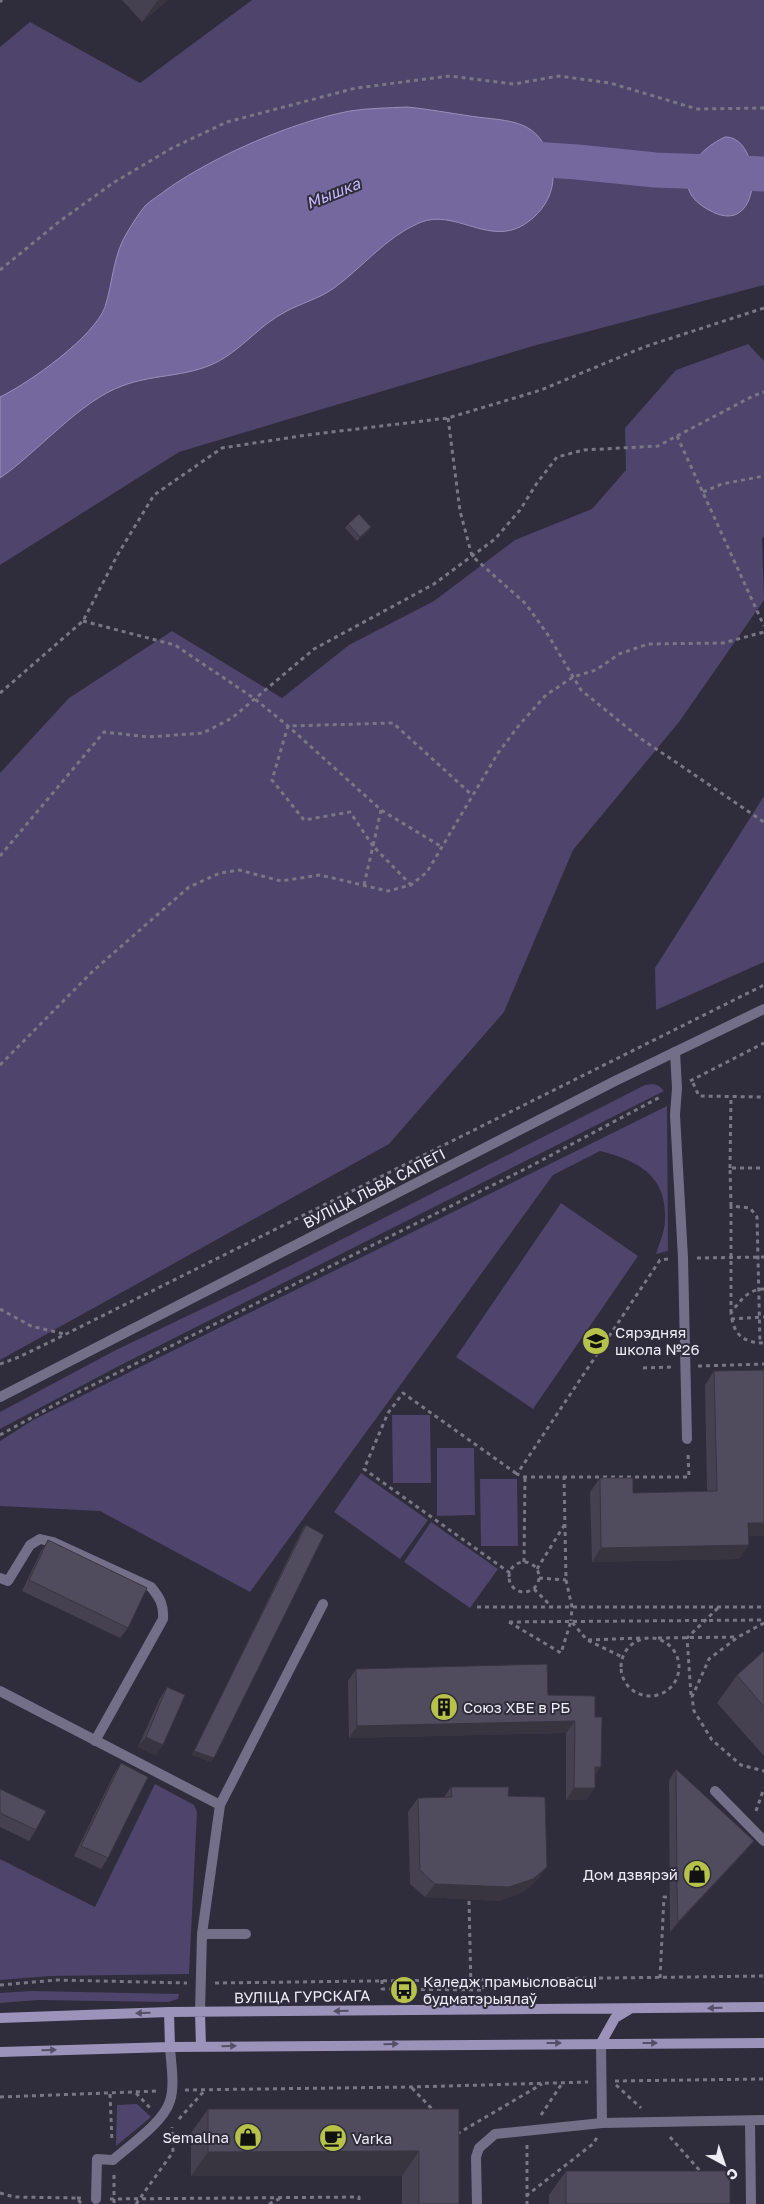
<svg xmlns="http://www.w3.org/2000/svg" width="764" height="2204" font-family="'Golos Text',sans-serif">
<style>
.green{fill:#4e446c}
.water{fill:#75689f;stroke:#9990b9}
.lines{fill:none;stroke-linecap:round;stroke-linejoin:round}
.river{stroke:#75689f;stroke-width:35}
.path{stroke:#7a7784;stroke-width:3;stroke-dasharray:4 4;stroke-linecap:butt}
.service{stroke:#746f88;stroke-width:10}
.minor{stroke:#746f88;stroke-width:10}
.secondary{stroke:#9b93ba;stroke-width:10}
.wall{fill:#454150}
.shaded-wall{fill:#383541}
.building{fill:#504c5d;stroke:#383541}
.oneway{fill:#555067}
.labels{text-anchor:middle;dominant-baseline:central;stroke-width:4;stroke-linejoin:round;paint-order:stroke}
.street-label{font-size:15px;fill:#eeecf6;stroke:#2f2c3b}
.poi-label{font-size:15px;fill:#eeecf6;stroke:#2f2c3b;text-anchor:start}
.water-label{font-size:16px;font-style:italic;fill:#c6b8f9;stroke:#2f2c3b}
</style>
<rect width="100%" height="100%" fill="#2f2c3b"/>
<!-- green -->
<path class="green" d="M252 0H764V285L533 346 179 452 0 565V47L30 22 140 83Z
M748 344 764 361V537L762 538 764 600 679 722 573 850 504 1012 389 1144 0 1360V773L69 698 172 631 282 698 349 645 434 601 515 540 592 509 626 470 625 428 676 370Z
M764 796V962L656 1010 655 968Z
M653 1084 659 1086 664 1091 117 1367 0 1429V1412L114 1351 254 1284 645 1085Z
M667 1106 668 1251 656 1254C659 1244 665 1231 665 1220 667 1175 638 1161 600 1151L553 1175 250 1592 100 1511 0 1506V1441L33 1420Z
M561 1203 638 1256 533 1409 456 1357Z
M392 1415H430L431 1483H393Z
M437 1448H474L475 1515 437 1516Z
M361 1473 428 1520 400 1559 334 1512Z
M480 1479H517L518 1546H481Z
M431 1522 498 1569 470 1608 404 1562Z
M155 1784 194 1805 197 1812 189 1974 51 1976 0 1980V1859L95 1907Z
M32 1991 179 1994 178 1999 168 2002 38 2000 0 2003V1993Z
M137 2104 151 2117 116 2146 117 2105Z"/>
<!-- water -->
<path class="water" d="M407 107C428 109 449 113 470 116 510 122 540 117 552 166 556 184 549 203 535 216 495 255 458 206 419 223 386 237 363 267 334 288 319 299 301 303 285 312 262 324 245 345 224 358 193 378 155 373 122 386 80 401 38 452 0 478V397C29 383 94 337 105 307 113 282 113 254 128 231 133 223 139 213 145 206 151 200 160 195 166 190 214 156 292 122 350 111 369 108 388 108 407 107Z
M725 137C764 136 764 242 709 210 667 188 694 151 725 137Z"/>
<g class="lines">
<!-- river -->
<path class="river" d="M503 157 577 162 655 170 764 174"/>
<!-- path -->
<path class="path" d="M0 2 2 0
M0 270 60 221 113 183 172 148 227 122 356 88 450 76 514 84 559 76 610 83 697 109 764 108
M448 418 460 511 472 556 526 604 548 635 581 690 640 738 764 822
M677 436 764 626
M703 492 722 484 764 476
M83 621 175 645 255 699 288 726 381 810 442 847
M0 693 83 621 118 554 154 495 222 448 307 435 448 418 541 390 644 347 764 308
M381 810 373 846 411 885
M0 856 104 732 148 737 203 733 232 718 314 649 434 584 495 539 520 510 537 483 557 457 584 450 658 446 753 396 764 392
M364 885 373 846 350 812 304 820 272 780 288 726 393 723 472 795
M0 1065 93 971 189 887 220 873 239 870 281 881 320 875 388 891 411 885 427 872 498 753 520 724 546 695 573 677 596 670 619 654 648 644 723 643 764 632
M690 1081 764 1043
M693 1083 699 1096 764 1097
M730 1168 731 1097
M731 1206 730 1168H764
M697 1258 764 1257
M668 1259 660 1260 517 1474 525 1477H689L688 1453
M764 1289C748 1289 739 1302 731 1313 733 1334 743 1343 764 1343
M0 1309 31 1326 64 1334
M731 1313V1206L750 1208 757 1217 760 1343
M731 1319 764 1317
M0 1364 19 1357 64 1335 764 985
M698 1366 764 1364
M643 1368 672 1367
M0 1435 69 1397 529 1167 662 1096
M564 1476 566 1580 572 1607 571 1621
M524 1562 525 1477
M509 1577a15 15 0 1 1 30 0a15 15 0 1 1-30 0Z
M537 1569 565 1524
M510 1573 364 1469 388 1413 403 1393 517 1474
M539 1578 566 1580
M534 1589 552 1607
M477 1607H764
M509 1622 764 1620
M509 1622 561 1653 571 1621 587 1640 622 1657
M764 1623 738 1637 709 1659 692 1697 694 1711 712 1740 741 1765 764 1771
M621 1667a29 29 0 1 1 58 0a29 29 0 1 1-58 0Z
M658 1638 737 1637
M588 1640 640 1638
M691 1695 687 1638 719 1607
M756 1811 764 1788
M469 1901 471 1989
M660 1978 664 1897H670
M382 1980V1989L484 1990 483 1979
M215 1983 764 1976
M0 1985 57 1980 187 1983
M563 1989 564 1978
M615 2081 764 2079
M616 2085 641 2108
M412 2088 433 2110
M185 2090 411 2087 588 2082
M136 2093 151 2109
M110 2094 112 2141
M0 2097 159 2091
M541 2115 563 2082
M179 2119 205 2090
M457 2134 542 2084
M670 2137 702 2173
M527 2145V2204
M114 2175V2204
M0 2193 14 2197 76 2198
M526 2196 594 2143 597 2137
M110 2199 359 2197V2204
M81 2203 76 2198H84
M136 2204 173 2152 172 2127
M269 2204 281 2198"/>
<!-- service -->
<path class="service" d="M675 1052 677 1088 675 1115 683 1258 687 1439
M0 1578 8 1581 30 1545 40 1539 53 1542 151 1587C160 1598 164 1605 163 1619L95 1741
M0 1691 220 1805 202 1934 200 2012
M715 1791 764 1841
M220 1805 323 1604
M202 1934H246
M601 2043 602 2123
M750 2121 751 2204
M96 2199 97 2159 113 2160C130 2145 163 2123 170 2101 175 2085 171 2064 170 2047
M477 2204 476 2157 479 2148 495 2134 602 2123 764 2120"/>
<!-- minor -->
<path class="minor" d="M0 1397 615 1081 764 1009"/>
<!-- secondary -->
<path class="secondary" d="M169 2012 170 2047
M200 2012 201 2047
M0 2018 169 2012 764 2007
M601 2043 615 2018 630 2009
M0 2052 170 2047 764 2043"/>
</g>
<!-- wall -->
<path class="wall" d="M122 0H168L142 22Z
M348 524 369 531 357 541 345 528Z
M714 1371 749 1537 739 1559 592 1562 590 1492 600 1478 633 1493 707 1491 705 1385Z
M306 1525 211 1762 192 1755 303 1528Z
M48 1540 128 1628 120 1638 22 1591 41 1551Z
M764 1651V1756L717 1703 737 1675Z
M356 1669 548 1695 595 1696V1776L586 1800H566V1733L349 1738 348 1681Z
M167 1687 163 1745 156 1755 138 1747 160 1698Z
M121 1763 108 1858 101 1869 74 1856 114 1774Z
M676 1769 746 1851 670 1932 669 1780Z
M451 1787 508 1796 547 1867 537 1880 523 1892 499 1901 425 1897 410 1884 408 1812 418 1798 444 1797Z
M0 1789 36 1830 29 1841 0 1827Z
M208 2109H459V2204H402V2176H191V2133Z
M566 2171 730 2204H549V2195Z"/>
<!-- shaded-wall -->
<path class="shaded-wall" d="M158 0H168L142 22Z
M371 527 369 531 357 541 360 537Z
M748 1523H764V1536L739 1537Z
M749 1545 739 1559 592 1562 601 1548Z
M575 1721 566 1733 349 1738 357 1726Z
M146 1737 163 1745 156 1755 138 1747Z
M194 1751 214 1758 211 1762 192 1755Z
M595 1767H601L593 1779Z
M574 1788H595L586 1800H566Z
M754 1841 746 1851 670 1932 678 1922Z
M547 1867 537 1880 523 1892 499 1901 425 1897 435 1884Z
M419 2151 402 2176H191L208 2152Z"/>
<!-- building -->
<path class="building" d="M359 514 371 527 360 537 348 524Z
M764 1370V1523H748L749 1545 601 1548 600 1478H633V1493L717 1491 714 1371Z
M306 1525 324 1535 214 1758 194 1751Z
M48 1540 147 1588 128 1628 29 1580Z
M764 1651V1707L737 1675Z
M547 1664 548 1695 595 1696V1717H602L601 1767H595V1788H574L575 1721 357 1726 356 1669Z
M167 1687 185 1695 163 1745 146 1737Z
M121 1763 148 1777 108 1858 81 1846Z
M676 1769 754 1841 678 1922 677 1887Z
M451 1787H509L508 1796 545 1797 547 1867 533 1879 509 1887 435 1884 420 1870 418 1798 452 1797Z
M0 1789 46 1811 36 1830 0 1813Z
M208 2109H459V2204H419V2151L208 2152Z
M566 2171H730V2204H566Z"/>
<!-- one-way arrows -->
<defs><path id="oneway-solid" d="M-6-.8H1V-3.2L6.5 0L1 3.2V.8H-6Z" transform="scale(1.25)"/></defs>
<g class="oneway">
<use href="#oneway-solid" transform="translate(715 2008) rotate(179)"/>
<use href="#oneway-solid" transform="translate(341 2011) rotate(179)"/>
<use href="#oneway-solid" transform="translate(143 2013) rotate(179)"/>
<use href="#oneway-solid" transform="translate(554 2043)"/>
<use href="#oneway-solid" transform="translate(650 2043)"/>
<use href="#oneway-solid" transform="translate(391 2044) rotate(-1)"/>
<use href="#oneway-solid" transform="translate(229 2046) rotate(-1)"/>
<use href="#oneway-solid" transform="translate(49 2050) rotate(-1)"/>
</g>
<!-- icons -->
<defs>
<g id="school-disc" transform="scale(1.4375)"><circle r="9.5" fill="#b6c249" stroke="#2f2c3b"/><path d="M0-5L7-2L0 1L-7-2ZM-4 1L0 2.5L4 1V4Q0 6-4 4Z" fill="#111"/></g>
<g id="building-disc" transform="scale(1.4375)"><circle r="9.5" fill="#b6c249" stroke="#2f2c3b"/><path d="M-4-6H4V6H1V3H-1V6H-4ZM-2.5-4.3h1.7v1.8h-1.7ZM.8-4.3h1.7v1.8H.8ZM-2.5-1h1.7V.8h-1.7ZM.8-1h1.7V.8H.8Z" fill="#111"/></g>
<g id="shop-disc" transform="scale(1.4375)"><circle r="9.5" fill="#b6c249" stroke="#2f2c3b"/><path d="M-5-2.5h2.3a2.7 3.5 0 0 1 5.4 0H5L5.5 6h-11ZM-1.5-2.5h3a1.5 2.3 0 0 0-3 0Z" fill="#111"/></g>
<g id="bus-disc" transform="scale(1.4375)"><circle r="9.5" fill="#b6c249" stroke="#2f2c3b"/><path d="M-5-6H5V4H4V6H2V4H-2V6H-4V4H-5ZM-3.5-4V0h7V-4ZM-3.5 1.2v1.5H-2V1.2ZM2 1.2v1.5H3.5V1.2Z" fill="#111"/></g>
<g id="cafe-disc" transform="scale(1.4375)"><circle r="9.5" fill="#b6c249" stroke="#2f2c3b"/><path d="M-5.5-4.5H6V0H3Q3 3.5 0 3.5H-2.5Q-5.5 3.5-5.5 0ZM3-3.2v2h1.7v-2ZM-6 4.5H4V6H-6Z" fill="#111"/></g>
</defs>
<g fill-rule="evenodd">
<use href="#school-disc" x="596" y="1341"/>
<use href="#building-disc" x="444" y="1707"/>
<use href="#shop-disc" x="697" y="1874"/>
<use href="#bus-disc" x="404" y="1990"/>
<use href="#shop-disc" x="248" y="2137"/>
<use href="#cafe-disc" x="333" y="2138"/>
</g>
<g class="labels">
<!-- street labels -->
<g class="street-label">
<text transform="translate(374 1188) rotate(-27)">ВУЛІЦА ЛЬВА САПЕГІ</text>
<text transform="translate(302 1996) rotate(-1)">ВУЛІЦА ГУРСКАГА</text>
</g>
<!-- poi labels -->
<g class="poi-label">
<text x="615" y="1332">Сярэдняя<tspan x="615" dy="17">школа №26</tspan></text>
<text x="463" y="1707">Союз ХВЕ в РБ</text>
<text x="678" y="1874" text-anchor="end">Дом дзвярэй</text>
<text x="423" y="1981">Каледж прамысловасці<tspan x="423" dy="17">будматэрыялаў</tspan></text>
<text x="229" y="2137" text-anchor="end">Semalina</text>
<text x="352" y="2138">Varka</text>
</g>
<!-- water labels -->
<g class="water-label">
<text transform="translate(333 193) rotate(-22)">Мышка</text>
</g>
</g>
<!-- north arrow -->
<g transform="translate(724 2164) rotate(140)" stroke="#2f2c3b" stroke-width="4" paint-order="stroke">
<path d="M0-4L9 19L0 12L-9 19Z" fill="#eeecf6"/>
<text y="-8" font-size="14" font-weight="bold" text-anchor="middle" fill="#eeecf6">С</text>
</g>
</svg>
